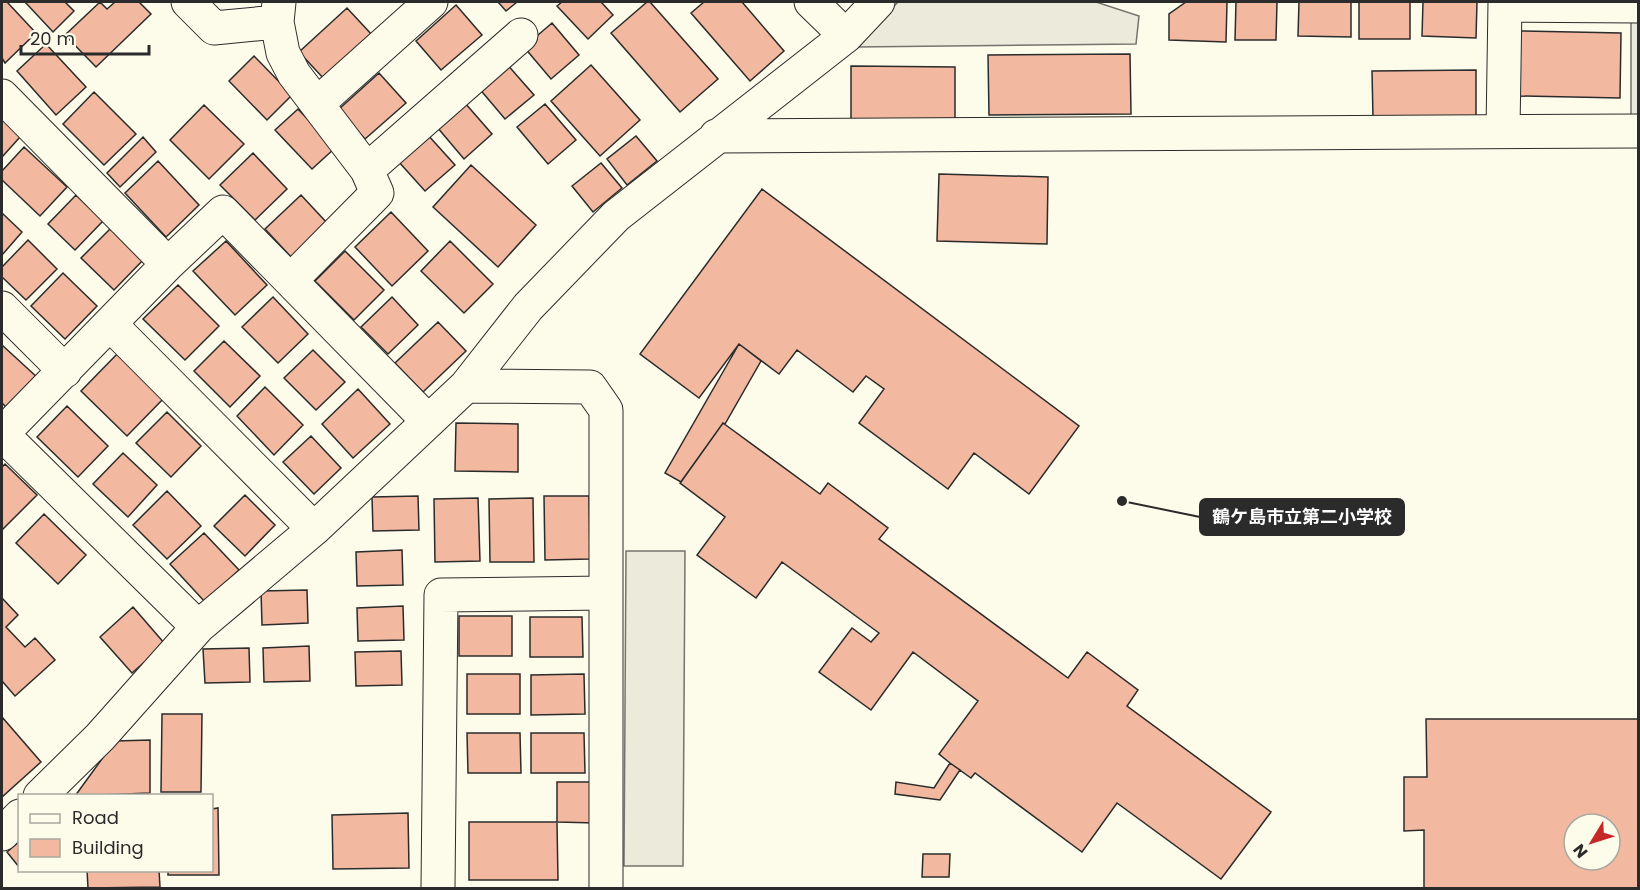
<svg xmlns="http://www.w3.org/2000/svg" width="1640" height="890" font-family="Poppins,'Noto Sans JP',sans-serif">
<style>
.parking{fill:#eceadb;stroke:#74746e;stroke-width:1.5}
.building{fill:#f2b8a0;stroke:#2b2b2b;stroke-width:1.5;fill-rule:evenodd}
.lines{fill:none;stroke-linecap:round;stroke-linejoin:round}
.minor-casing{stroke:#2b2b2b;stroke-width:35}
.minor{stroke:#fdfbea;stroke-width:33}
.leader{fill:none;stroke:#2b2b2b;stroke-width:2}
.callout-dot{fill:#2b2b2b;stroke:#fdfbea;stroke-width:2}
.callout{fill:#2b2b2b;stroke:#2b2b2b;stroke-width:2}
.callout-label{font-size:18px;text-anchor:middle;font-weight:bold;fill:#fff}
</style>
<rect width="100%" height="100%" fill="#fdfbea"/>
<!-- parking -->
<path class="parking" d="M898 2H1096L1139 16 1136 44 855 47Z
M1631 19H1638V121H1631Z
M626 551H685L683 866H624Z"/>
<!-- building -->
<path class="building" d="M2 2H7L36 33 5 63 2 58Z
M25 2H65L74 11 53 32Z
M100 2 107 9 115 2H139L151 14 96 67 65 35Z
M498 2H517L506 11Z
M562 2H601L613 15 588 39 557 6Z
M647 2H650L718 79 680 112 611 33Z
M704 2H742L784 51 750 81 691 13Z
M1186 2H1227L1226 42 1169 40V14Z
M1236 2H1277L1276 40H1235Z
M1299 2H1351V37L1298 36Z
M1359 2H1410V39H1359Z
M1423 2H1477L1476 38 1422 36Z
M456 5 482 35 441 70 416 41Z
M347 8 373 36 325 80 299 52Z
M552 23 579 55 551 79 524 47Z
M1520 31 1621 33 1620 98 1519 96Z
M46 44 86 87 56 115 17 71Z
M1130 54 1131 114 989 115 988 55Z
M254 56 292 95 267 120 229 81Z
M506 63 534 95 505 119 478 87Z
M591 65 640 120 600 156 551 101Z
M851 66 955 67V121L851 120Z
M1476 70V117L1373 118 1372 71Z
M379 73 406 103 365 139 338 110Z
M94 92 136 134 104 165 63 124Z
M465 103 492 134 464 159 437 127Z
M545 104 576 140 548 164 517 127Z
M204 105 244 144 209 179 170 140Z
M298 109 335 148 312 169 275 130Z
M2 119 20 137 2 157Z
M427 134 455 165 425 191 398 161Z
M636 136 657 161 627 185 607 159Z
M143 137 156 152 120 187 107 173Z
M24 147 67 187 40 216 2 180V171Z
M253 153 287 189 255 220 220 185Z
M158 161 199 205 166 237 125 193Z
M601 163 622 188 593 212 572 186Z
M471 165 536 225 498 267 433 207Z
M939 174 1048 177 1047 244 937 241Z
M762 189 1079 426 1029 494 974 453 948 489 859 423 884 389 866 376 853 392 797 350 779 374 739 344 699 398 640 354Z
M76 195 103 221 75 250 48 224Z
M301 195 328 224 292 258 265 229Z
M391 212 428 251 392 286 355 247Z
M2 213 22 232 2 255Z
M113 226 145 258 114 290 81 258Z
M28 240 57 269 26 300 2 277V267Z
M226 241 267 285 235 315 193 271Z
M450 241 493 284 464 313 421 271Z
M345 251 384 290 354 320 315 281Z
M63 273 97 306 65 339 31 306Z
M178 285 219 326 185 360 143 319Z
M273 297 308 334 278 363 242 327Z
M392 297 418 325 388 354 361 327Z
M438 322 466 351 423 392 395 363Z
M224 341 260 376 230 407 194 371Z
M739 344 761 361 725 424 723 423 681 482 665 473Z
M2 345 39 379 9 410 2 403Z
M313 350 345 382 316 410 284 378Z
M120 351 166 396 127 436 81 391Z
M265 387 303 425 274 455 237 416Z
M358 389 390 424 353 458 322 424Z
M67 406 108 446 78 477 37 437Z
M167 412 201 446 171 477 136 443Z
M456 423 518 424V472L455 471Z
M723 423 820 494 828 483 888 528 879 539 1068 678 1087 652 1138 690 1127 706 1271 812 1221 879 1117 803 1082 852 975 773 971 778 950 763 939 754 978 701 913 652 871 710 819 672 852 628 871 642 879 633 782 562 756 598 697 555 725 517 680 483Z
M311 436 341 468 314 494 283 462Z
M123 453 157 485 128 517 93 484Z
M5 464 37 495 2 530V467Z
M167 491 201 526 167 559 133 525Z
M245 495 275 525 245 556 214 526Z
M418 496 419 530 373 531 372 497Z
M544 496H589L590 559 545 560Z
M478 498 480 561 435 562 434 499Z
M533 498 534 562H490L489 499Z
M44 514 86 555 58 584 16 543Z
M204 533 239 570 205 602 170 564Z
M402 550 403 585 357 586 356 552Z
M307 590 308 623 262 625 261 591Z
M2 598 18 615 6 627 25 647 35 638 55 660 15 696 2 681Z
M403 606 404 640 358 641 357 608Z
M133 607 165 644 132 673 100 637Z
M459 616H512V656H459Z
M530 617H582L583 657H530Z
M309 646 310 681 264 682 263 648Z
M249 648 250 682 205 683 203 649Z
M401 651 402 685 356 686 355 652Z
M467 674H520V714H467Z
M584 674 585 714 531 715V675Z
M162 714H202L201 792H161Z
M2 717 41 762 2 797Z
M1426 719H1638V888H1424V830L1404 831V777H1427ZM1574 824H1610V860H1574Z
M467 733H520L521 773H468Z
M531 733H584L585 773H531Z
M150 740V793L75 796 115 741Z
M950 763 960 770 940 800 895 794 896 782 934 788Z
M557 782H595L596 823 557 822Z
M218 808 219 875H168V870H212V809Z
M408 813 409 868 333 869 332 815Z
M469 822H557L558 880H469Z
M20 841V867H19L7 852Z
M923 854H950L949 877H922Z
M87 870H159L160 887 88 888Z"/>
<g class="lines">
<!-- minor casing -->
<g class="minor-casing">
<path id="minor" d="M188 2 214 28 277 22
M279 2 277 22 283 53 294 74 367 170 377 193 291 280
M811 2 846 36
M1505 5 1638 6
M2 96 168 264
M317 104 431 2
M1503 130 1505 2
M716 136 1638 131
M367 170 521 35
M2 308 65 371
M110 324 314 529
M466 386 590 387 606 410V888
M2 434 168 264 223 212 428 421
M2 434 198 627
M40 796 100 737 198 627 314 529 466 386 528 307 616 216 846 36 878 2
M2 834 20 816
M438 888 441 595 605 593"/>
</g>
<!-- minor -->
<use href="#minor" class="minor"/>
</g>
<!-- callouts -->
<path class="leader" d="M1122 501L1200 517"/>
<circle class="callout-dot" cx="1122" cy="501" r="6"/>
<rect class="callout" x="1200" y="499" width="204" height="36" rx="6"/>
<g class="callout-label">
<text x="1302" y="523">鶴ケ島市立第二小学校</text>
</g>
<!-- border -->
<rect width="1640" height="890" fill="none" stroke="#2b2b2b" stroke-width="6"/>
<!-- legend -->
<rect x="18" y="794" width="195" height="78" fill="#fdfbea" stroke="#a9a89e" stroke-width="1.5"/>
<rect x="30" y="814" width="30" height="9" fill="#fdfbea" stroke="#a9a89e" stroke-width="1.5"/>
<text x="72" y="824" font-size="18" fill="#2b2b2b">Road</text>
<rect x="30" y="839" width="30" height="18" fill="#f2b8a0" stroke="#a9a89e" stroke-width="1.5"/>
<text x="72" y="854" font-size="18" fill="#2b2b2b">Building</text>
<!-- north arrow -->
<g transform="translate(1592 842) rotate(232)"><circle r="28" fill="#fdfbea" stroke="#a9a89e" stroke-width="1.5"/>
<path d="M0-4.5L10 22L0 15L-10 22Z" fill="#c62828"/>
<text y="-9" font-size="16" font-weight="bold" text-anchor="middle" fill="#2b2b2b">N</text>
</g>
<!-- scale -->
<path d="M21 45v9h128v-9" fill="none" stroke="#2b2b2b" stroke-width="3"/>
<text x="30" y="45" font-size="18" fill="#2b2b2b" stroke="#fdfbea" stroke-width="4.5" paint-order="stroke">20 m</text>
</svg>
